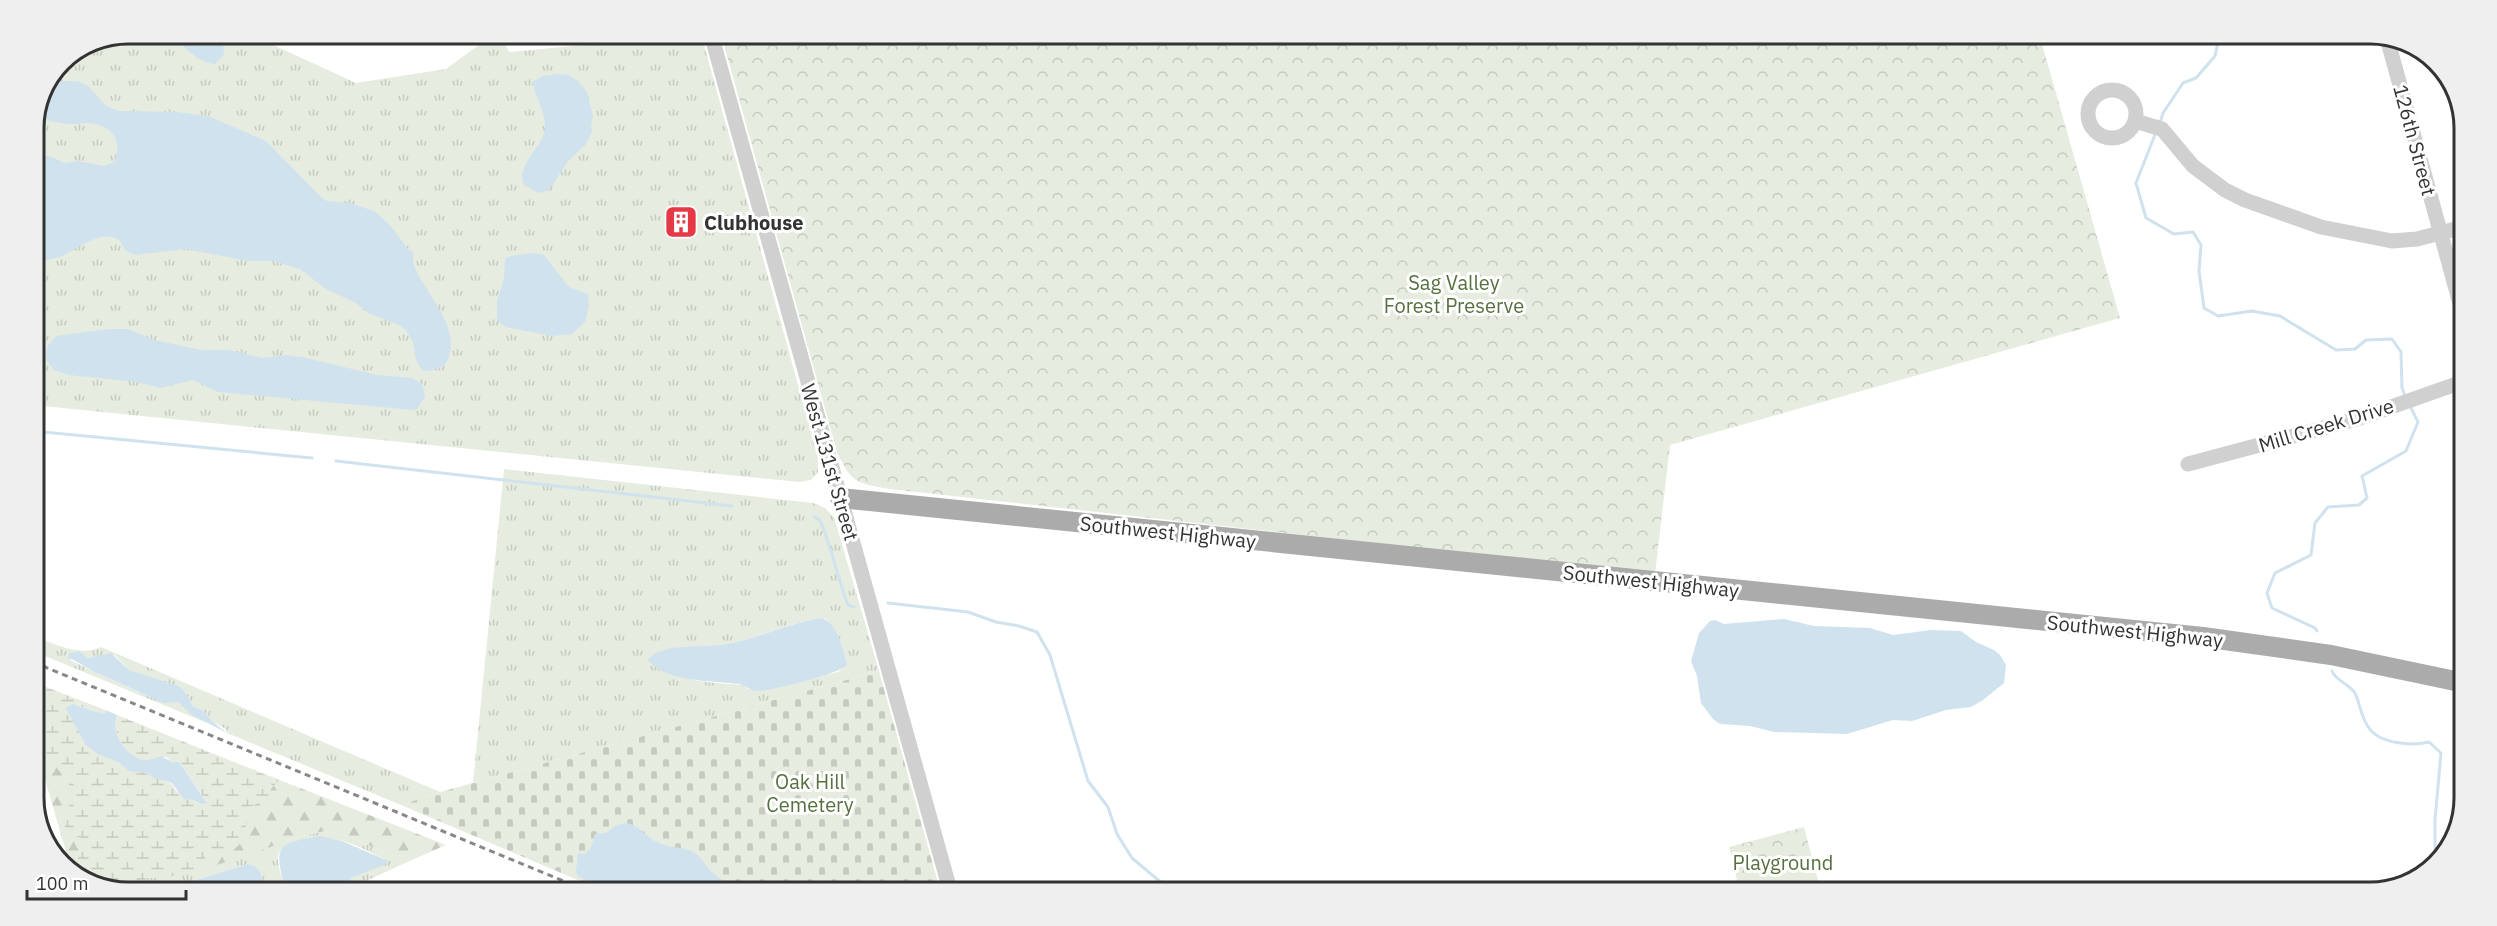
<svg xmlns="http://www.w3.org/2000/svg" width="2497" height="926" font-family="'IBM Plex Sans',sans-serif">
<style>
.grass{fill:url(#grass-tufts);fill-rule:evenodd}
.forest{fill:url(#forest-firs)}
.wetland{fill:url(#wetland-marsh)}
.cemetery{fill:url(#cemetery-stones)}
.park{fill:url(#park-crowns)}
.water{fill:#cfe2ee}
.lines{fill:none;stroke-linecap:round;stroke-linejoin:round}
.stream{stroke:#cfe2ee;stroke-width:3}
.minor{stroke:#d0d0d0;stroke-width:15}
.major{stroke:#ababab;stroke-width:20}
.rail{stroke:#888;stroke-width:3;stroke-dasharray:6 4.5;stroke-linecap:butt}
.labels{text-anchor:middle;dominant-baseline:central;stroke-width:6;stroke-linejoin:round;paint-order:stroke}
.street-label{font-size:20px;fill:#333;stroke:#fff}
.poi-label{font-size:20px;font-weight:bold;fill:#333;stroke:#fff;text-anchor:start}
.park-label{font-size:20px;fill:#56703f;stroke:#fff}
.rim{fill:none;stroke:#333;stroke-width:3}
</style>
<defs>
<pattern id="grass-tufts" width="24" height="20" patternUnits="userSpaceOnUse" patternTransform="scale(1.5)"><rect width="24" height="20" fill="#e6ecdf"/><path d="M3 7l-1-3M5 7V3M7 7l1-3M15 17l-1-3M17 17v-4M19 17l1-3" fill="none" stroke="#c6cbc0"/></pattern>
<pattern id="forest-firs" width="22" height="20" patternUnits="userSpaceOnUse" patternTransform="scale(1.5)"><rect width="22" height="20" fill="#e6ecdf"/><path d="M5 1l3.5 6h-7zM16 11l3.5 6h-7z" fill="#c6cbc0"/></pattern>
<pattern id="wetland-marsh" width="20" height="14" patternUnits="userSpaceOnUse" patternTransform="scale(1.5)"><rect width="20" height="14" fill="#e6ecdf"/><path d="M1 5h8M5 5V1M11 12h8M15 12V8" fill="none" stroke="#c6cbc0"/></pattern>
<pattern id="cemetery-stones" width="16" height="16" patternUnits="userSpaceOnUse" patternTransform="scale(1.5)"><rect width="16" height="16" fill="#e6ecdf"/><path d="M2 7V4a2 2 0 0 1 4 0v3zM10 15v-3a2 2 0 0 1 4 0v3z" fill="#c6cbc0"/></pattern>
<pattern id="park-crowns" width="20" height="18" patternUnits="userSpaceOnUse" patternTransform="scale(1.5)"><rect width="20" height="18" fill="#e6ecdf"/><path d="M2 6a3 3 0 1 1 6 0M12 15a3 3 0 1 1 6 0" fill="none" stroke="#c6cbc0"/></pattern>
</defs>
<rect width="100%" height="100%" fill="#fff"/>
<!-- grass -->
<path class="grass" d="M127 33H257L258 38 356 83 446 69 494 34H500L509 52 594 44 649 34H701L818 457V472L811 480 800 482 33 405V122L61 60Z
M504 469 813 503 825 508 834 517 879 671 473 783ZM822 618 826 619 842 644 847 665 838 672 760 691 748 689 743 685C702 682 684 683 649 658 672 641 705 649 731 643 762 637 791 622 822 618Z
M33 636C55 644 79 657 101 647L440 792 401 805 227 733 226 729 213 722 204 711 193 706 183 689 129 670 115 655 88 658 81 653 70 660 138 692 178 702 207 723 33 651Z
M325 831 352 838 407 862 351 888H339L354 877 386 860C352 843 333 831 294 843 288 844 278 849 278 857 277 866 283 879 285 888H265C262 876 260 867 248 864L170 888H126L149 878 190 873 306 835Z"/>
<!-- forest -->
<path class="forest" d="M33 738 245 816 249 768 446 845 407 862 352 838 325 831 306 835 190 874 149 878 126 888H97L71 869Z"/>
<!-- wetland -->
<path class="wetland" d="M33 682 108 711 104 714 76 705 67 711 86 744 97 753 172 784 180 797 198 801H206L179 762H172L166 757C158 758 150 762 142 760 123 755 112 733 117 715L279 780 271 789 268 800 246 808 247 823 239 845 232 851 206 857 190 874 149 878 126 888H104L95 882H88L77 874 76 862 81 852V838L67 834 64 824 69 807V776L59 771 55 765H41L33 738Z"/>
<!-- cemetery -->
<path class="cemetery" d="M879 671 940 890 599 889 401 805 440 792Z"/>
<!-- park -->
<path class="park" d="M721 34 2040 37 2120 318 1670 445 1655 574 890 489C857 483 852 484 837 452Z
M1804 827 1821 892H1740L1729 847Z"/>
<!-- water -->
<path class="water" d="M170 33H222L224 55 215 64C198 63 182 45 170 33Z
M559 74 569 75 579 82 587 92 593 117 591 125 592 132 586 144 568 161 550 189 539 193 524 185C515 165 542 149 545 129 546 113 536 97 532 82L543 76Z
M77 81 88 86 106 106 119 111 176 112 208 116 266 141 321 197 327 201 349 203 374 211 389 224 408 249 413 252C414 257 412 260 414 265 426 296 466 331 445 365L431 371 422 370 416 360 413 342 406 330 397 324 368 313 356 303 326 289 300 269 273 261H249L185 249 135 255 125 250 119 240C102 229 82 246 66 254 56 259 44 261 33 261V157H52L64 163 78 161 104 166 114 162C124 140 111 124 87 123 81 123 74 125 68 124 56 123 46 119 34 120L51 82Z
M534 253 544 255 569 287 588 294 589 306 585 322 572 334 552 336 506 327 497 320V300L504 279 505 259 510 256Z
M109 329H128L154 340 201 350H229L262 358 285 355 302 357 377 375 412 378 422 384 425 397 417 409 413 410 218 392 193 380 160 388 137 382 69 375 54 370 46 360 47 347 56 336Z
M822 618C838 625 844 649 847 665 842 673 773 690 760 691 750 692 748 686 739 684 714 681 664 682 648 660 660 643 700 647 719 645 754 641 787 623 822 618Z
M1784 619 1814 626 1870 628 1893 635 1931 630 1961 631 1976 642 1994 650 2000 655 2006 665 2004 683 1983 700 1971 707 1946 710 1912 721 1893 720 1847 734 1774 732 1750 726 1720 724 1713 719 1701 703 1697 676 1691 661 1699 633 1710 621 1715 620 1724 624Z
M79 651 88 658 111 653 129 670 178 686 183 689 193 706 204 711 213 722 227 733 192 715 178 702 163 703 95 672 68 657 69 653Z
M72 704 104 714 108 711 117 715C111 733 124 755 143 760 150 761 155 758 161 756L172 762H179L207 803 202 804 194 800 184 799 172 783 154 778 147 773 129 771 120 763 98 754 86 745 67 711 66 708Z
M625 823C639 824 645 837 657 842 668 848 681 846 693 852 701 856 703 863 709 869 717 878 729 884 740 889H607L579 877 576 872 578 853 584 854C593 849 592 843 595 834L606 833 617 825Z
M320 836 342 841 386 860 388 863 354 877 339 888H285C274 846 275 844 320 836Z
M248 864C261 866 262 877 265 888H170Z"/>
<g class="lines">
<!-- stream -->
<path class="stream" d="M2160 123 2163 113 2183 83 2196 78 2215 56 2219 38
M2156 132 2136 183 2146 218 2174 234 2193 232 2201 245 2199 271 2204 308 2218 316 2252 311 2280 316 2336 350 2355 349 2366 340 2392 339 2401 352 2402 388 2406 398
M33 431 312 458
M336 461 732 506
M814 517 820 520C832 548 837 577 848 605L854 607
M888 603 968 612 996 622 1019 626 1037 632 1050 655 1088 781 1108 807 1117 834 1132 858 1170 890
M2317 631 2315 628 2272 608 2267 593 2275 573 2311 555 2315 523 2328 507 2359 505 2367 498 2362 476 2406 451 2418 422 2410 406
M2332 671C2336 681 2349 684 2355 693 2360 703 2361 718 2369 728 2380 744 2412 746 2429 742L2441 753 2435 820V862"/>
<!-- minor -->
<path class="minor" d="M581 34 592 38 602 34
M711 34 950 890
M2387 38 2462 311
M2088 114a24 24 0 1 1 48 0a24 24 0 1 1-48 0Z
M2135 121 2162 129 2193 166 2225 190 2245 200 2321 227 2392 241 2417 239 2463 227
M2188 464 2357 419 2462 382"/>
<!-- major -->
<path class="major" d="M840 498 2203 637 2331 655 2460 682"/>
<!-- rail -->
<path class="rail" d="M33 662 583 889"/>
</g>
<!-- icons -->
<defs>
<g id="building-square" transform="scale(1.725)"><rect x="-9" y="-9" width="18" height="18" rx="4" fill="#e63946" stroke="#fff"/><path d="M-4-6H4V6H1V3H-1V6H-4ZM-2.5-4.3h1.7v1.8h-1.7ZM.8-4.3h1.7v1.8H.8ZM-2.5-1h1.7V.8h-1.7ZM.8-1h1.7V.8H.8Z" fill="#fff"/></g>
</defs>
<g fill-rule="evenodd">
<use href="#building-square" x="681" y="222"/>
</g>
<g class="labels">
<!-- street labels -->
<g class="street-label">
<text transform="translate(2415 140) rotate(75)">126th Street</text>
<text transform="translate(2326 425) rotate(-17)">Mill Creek Drive</text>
<text transform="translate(830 462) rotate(74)">West 131st Street</text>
<text transform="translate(1168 532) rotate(6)">Southwest Highway</text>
<text transform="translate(1651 581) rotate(6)">Southwest Highway</text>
<text transform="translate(2135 631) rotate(6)">Southwest Highway</text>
</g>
<!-- poi labels -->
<g class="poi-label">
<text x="704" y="222">Clubhouse</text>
</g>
<!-- park labels -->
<g class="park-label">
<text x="1454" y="282">Sag Valley<tspan x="1454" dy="23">Forest Preserve</tspan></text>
<text x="810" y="781">Oak Hill<tspan x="810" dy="23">Cemetery</tspan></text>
<text x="1783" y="862">Playground</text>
</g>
</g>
<!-- crop -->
<path d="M0 0H2497V926H0ZM128 44H2370A84 84 0 0 1 2454 128V798A84 84 0 0 1 2370 882H128A84 84 0 0 1 44 798V128A84 84 0 0 1 128 44Z" fill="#efefef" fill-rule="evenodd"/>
<path class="rim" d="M128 44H2370A84 84 0 0 1 2454 128V798A84 84 0 0 1 2370 882H128A84 84 0 0 1 44 798V128A84 84 0 0 1 128 44Z"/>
<!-- scale -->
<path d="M27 890v9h159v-9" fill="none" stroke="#333333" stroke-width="3"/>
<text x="36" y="890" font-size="18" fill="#333333" stroke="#ffffff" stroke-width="4.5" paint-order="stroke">100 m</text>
</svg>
